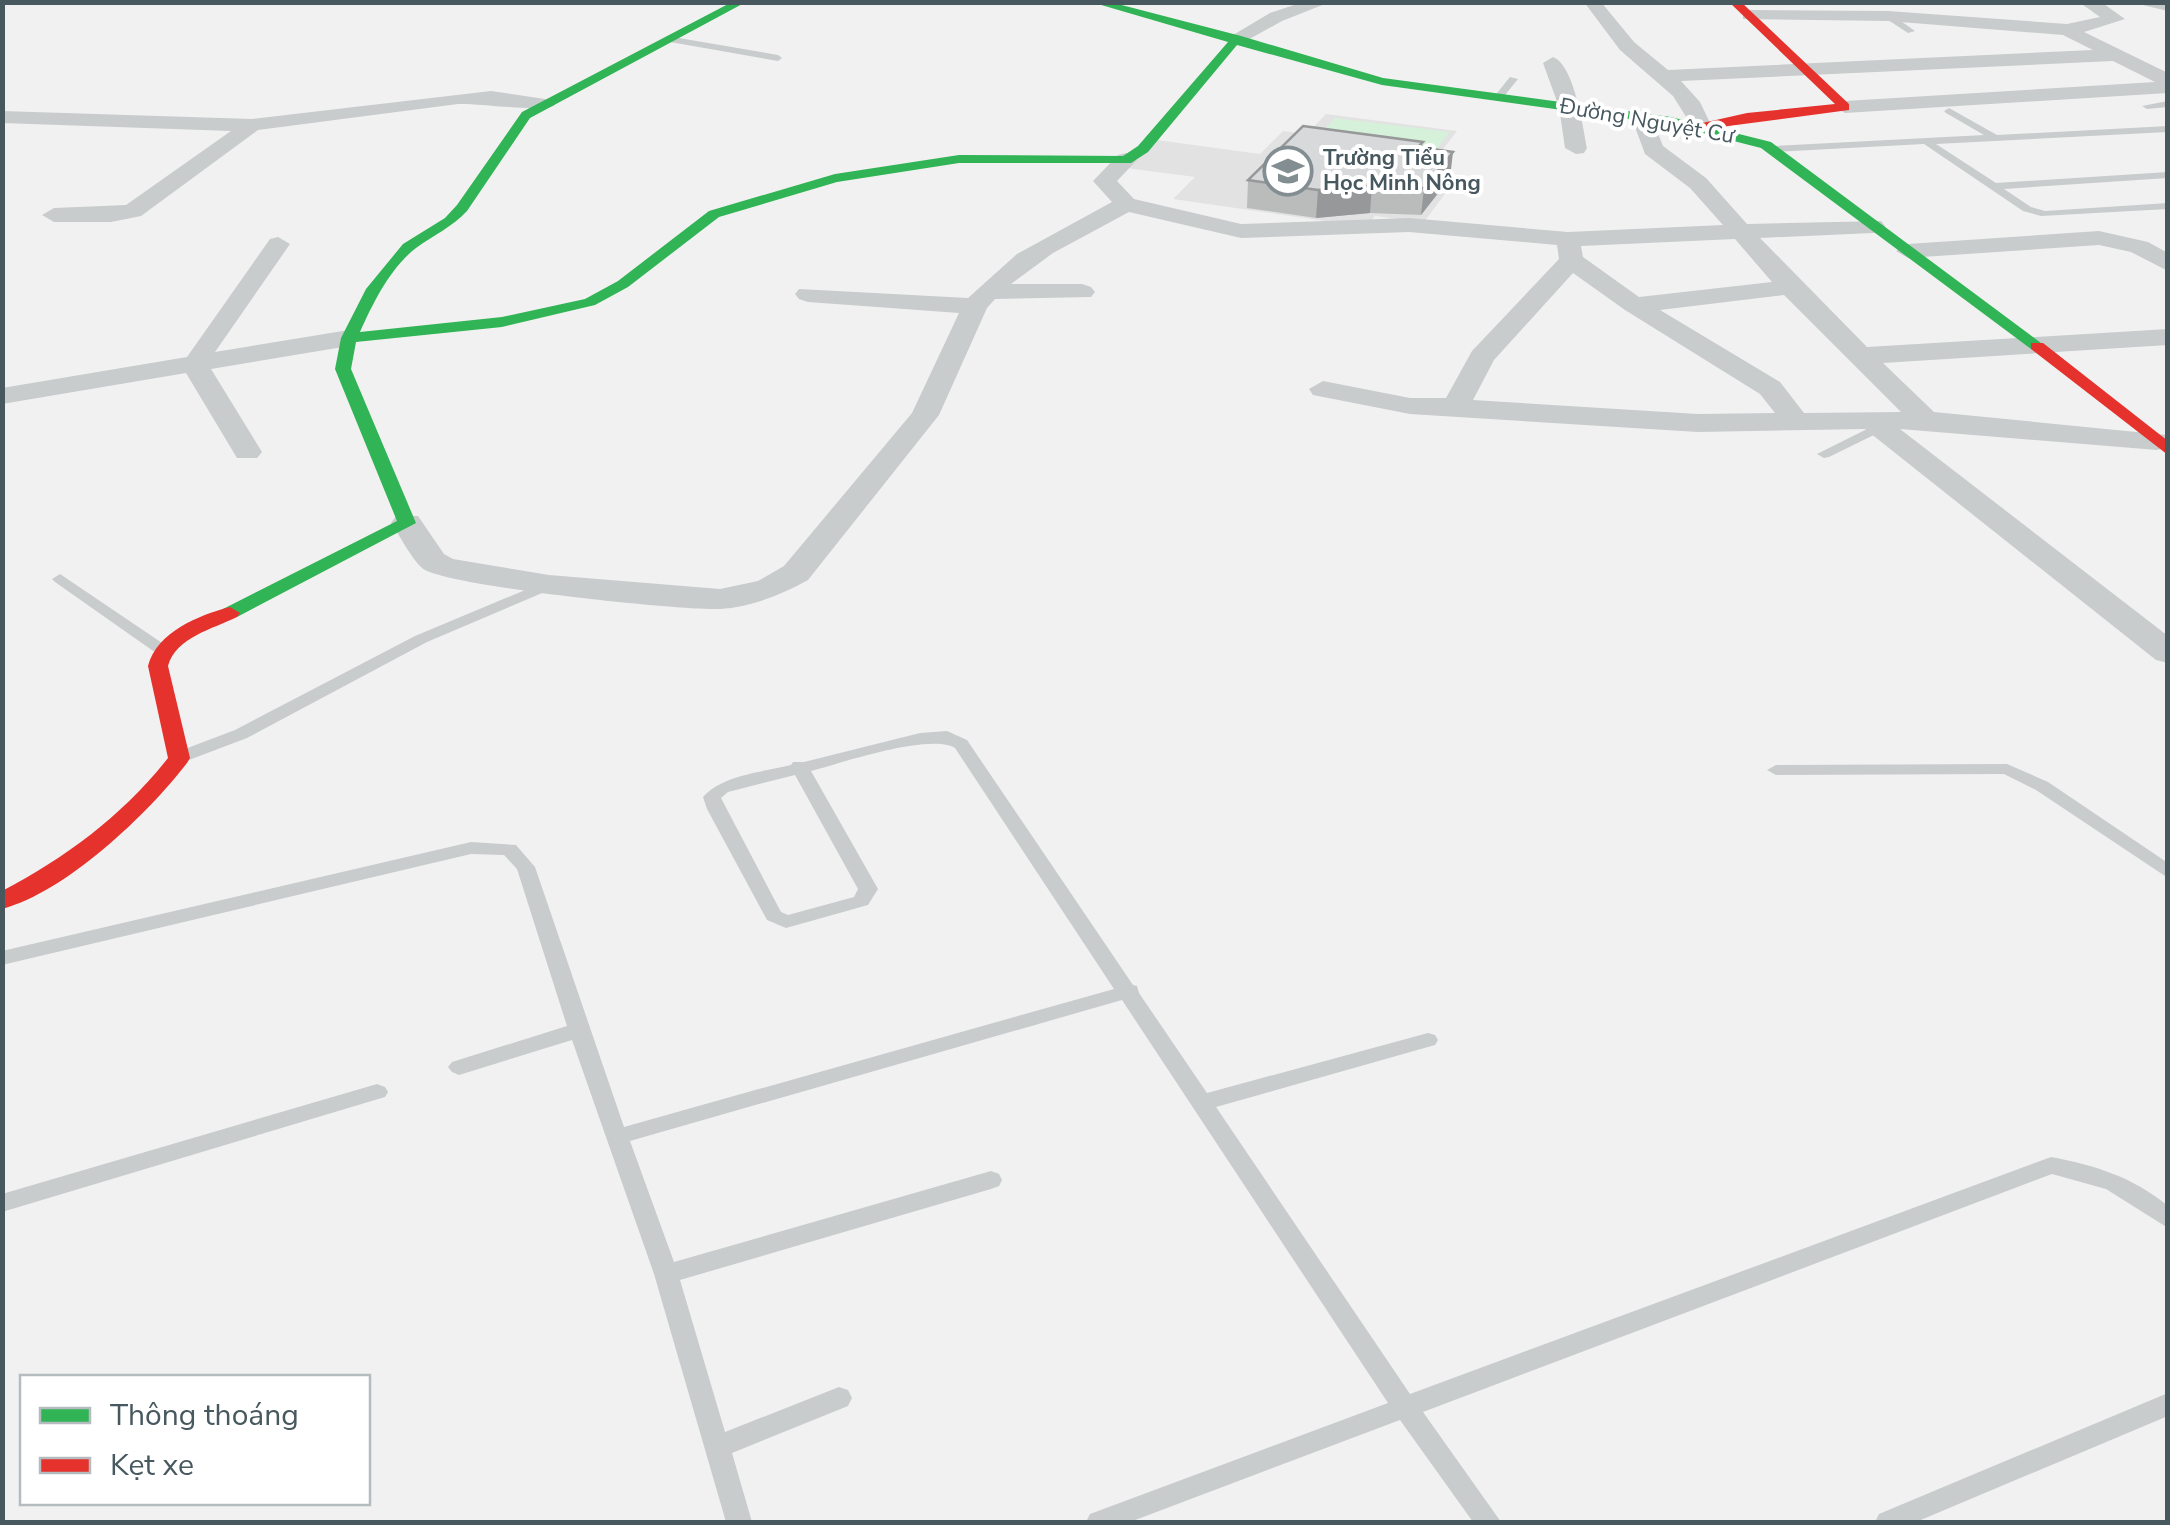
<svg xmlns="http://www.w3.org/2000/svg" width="2170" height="1525" font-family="'Nunito Sans',sans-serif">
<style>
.education{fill:#e3e2e3}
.green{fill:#d5f1da}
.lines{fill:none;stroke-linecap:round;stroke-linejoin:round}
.lane{fill:#c8cccd;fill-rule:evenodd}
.street{fill:#c8cccd;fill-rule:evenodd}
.fast{fill:#30b455;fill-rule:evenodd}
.jam{fill:#e5322d;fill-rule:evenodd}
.wall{fill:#babbbb}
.shaded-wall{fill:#979899}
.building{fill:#d8d9da;stroke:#979899;stroke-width:2.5}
.labels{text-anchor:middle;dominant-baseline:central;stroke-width:8;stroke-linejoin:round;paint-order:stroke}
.far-street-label{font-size:22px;fill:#47585f;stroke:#fff}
.far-poi-label{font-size:22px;font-weight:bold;fill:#47585f;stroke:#fff;text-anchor:start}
</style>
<rect width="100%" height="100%" fill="#f2f1f1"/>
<!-- education -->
<path class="education" d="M1326 114 1457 131 1424 174 1456 179 1424 222 1375 216 1366 227 1173 199 1195 177 1126 168 1157 140 1260 154 1283 131 1307 134Z"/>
<!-- green -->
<path class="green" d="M1335 118 1450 132 1424 166 1304 150Z"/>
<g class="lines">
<!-- lane -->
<path class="lane" d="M1885 14H1891L1915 31 1908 33 1885 18Z
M673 37 778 55 782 58 778 61 670 42Z
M1510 77 1518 79 1501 100H1495L1493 98Z
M2168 101V107L2147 109 2142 106Z
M1949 108 1997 135 2168 126V132L1936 144 1996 183 2168 172V178L2004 189 2031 207 2045 211 2168 203V209L2041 216 2023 211 1924 144 1774 152 1769 149 1774 146 1984 135 1946 113 1944 111Z
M1879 423 1886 427 1884 430 1829 457 1824 458 1817 454Z
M60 574 168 647 170 650 168 653H156L55 582 52 579Z
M549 580 554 582 557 585 554 588 427 642 247 738 189 760 183 761 174 756 177 752 235 730 415 636Z
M947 731 967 740 1133 985 1137 986 1139 993 1207 1093 1428 1033 1435 1035 1438 1040 1435 1045 1216 1107 1410 1394 2051 1157C2094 1165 2133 1177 2168 1206V1228L2106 1189 2052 1174 1423 1412 1501 1522H1473L1400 1420 1130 1522H1086L1090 1514 1388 1403 1122 1000 630 1141 674 1262 991 1171 999 1174 1002 1180 999 1186 991 1189 680 1280 725 1432 839 1387 848 1390 852 1398 848 1406 732 1453 752 1522H726L654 1274 572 1040 459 1075 452 1072 448 1067 452 1062 567 1026 517 869 504 855 471 854 2 965V951L471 842 516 845 535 867 624 1127 1114 989 955 748C929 733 842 763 811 771L878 889 868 905 786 928 767 920 707 809 703 797C722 775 763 772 791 765L793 762H804L920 733ZM795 775 858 889 854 897 788 915 781 912 721 798 728 792Z
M2007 764 2048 782 2168 863V878L2036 790 2004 774 1776 775 1767 770 1776 765Z
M377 1084 385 1087 388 1092 385 1097 2 1212V1194Z
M2168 1393V1416L1916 1522H1875L1879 1514Z"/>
<!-- street -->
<path class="street" d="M1303 2H1330L1282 21 1244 42 1237 44 1228 38 1270 13Z
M1584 2H1601L1634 42 1668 70 2093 50 2063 35 1888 21 1743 19V11L1749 10 1888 11 2067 24 2100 17 2079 2H2101L2125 19 2084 32 2168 73V93L1845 113 1835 107 1845 101 2155 82 2113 61 1681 81 1700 102 1712 127 1702 133 1695 131 1673 96 1620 50Z
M2130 2H2168V11Z
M1553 57C1574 65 1583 126 1587 148L1584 153 1576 154 1565 148 1559 107 1543 63Z
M491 91 545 99 555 105C545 113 479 103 458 104L258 130 141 216 111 222H54L42 215 54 208 126 205 231 131 2 123V111L252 119Z
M1641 110 1651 116 1663 146 1706 178 1747 224 1881 221 1885 226 1881 231 1873 233 1760 238 1867 347 2168 329V345L1883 363 1934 412 2167 435V447L2157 450 1900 429 2168 636V663L2156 660 1865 429 1698 432 1410 414 1313 395 1309 389 1323 381 1410 398H1446L1472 351 1559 259 1557 245 1409 232 1241 238 1129 212 1053 253 1011 284H1082L1091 287 1095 292 1091 297 995 299 987 308 939 415 808 580C781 595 751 607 720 609 684 611 442 586 422 568 410 557 401 537 391 523L396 516H418L444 554 453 559 549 575 720 589 758 581 784 566 912 413 959 313 808 302 799 299 795 294 799 289 968 298 1017 254 1112 202 1093 181 1118 155 1126 153 1137 160 1117 181 1134 199 1241 224 1409 218 1568 232 1723 225 1690 188 1645 154 1631 116ZM1735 239 1772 282 1639 297 1583 257 1581 246ZM1573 273 1625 310 1760 394 1775 413 1698 414 1473 400 1494 360ZM1784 295 1901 412 1804 413 1780 382 1660 310Z
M2099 231 2148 242 2168 253V271L2131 252 2099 245 1908 258 1896 251 1908 244Z
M278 237 290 244 215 352 349 330 362 338 349 346 211 369 262 452 257 458H237L186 373 2 404V388L187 357 270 239Z"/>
<!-- fast -->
<path class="fast" d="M732 2H746L530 118 467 211C452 227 434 235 416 248 390 268 373 303 360 332L502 317 585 299 618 281 709 211 835 174 959 155 1123 156 1138 146 1228 42 1091 2H1110L1241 36 1383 78 1671 117 1771 142 2045 346 2031 349 1761 148 1671 125 1382 85 1237 45 1148 152 1131 163H959L837 182 719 217 628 287 595 305 502 327 356 342 351 369 416 523 237 617H223L220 613 223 609 397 521 335 369 341 338 366 289 403 244 445 218 457 205 522 112Z"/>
<!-- jam -->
<path class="jam" d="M1729 2H1741L1849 104V110L1698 130V124L1747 113 1835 104Z
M2031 343H2043L2168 441V455L2031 349Z
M230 607 240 613 237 617C213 629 176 637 168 666L190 758 187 763C148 814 66 892 2 909V891C67 857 123 815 168 758L148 666C157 632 199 615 230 607Z"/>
</g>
<!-- wall -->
<path class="wall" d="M1423 142 1422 148 1450 178 1421 215 1370 213 1316 218 1247 208 1248 180Z"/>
<!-- shaded-wall -->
<path class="shaded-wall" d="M1453 152 1450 178 1421 215 1424 188Z
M1372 186 1370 213 1316 218 1318 190Z"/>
<!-- building -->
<path class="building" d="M1303 126 1423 142 1418 147 1453 152 1424 188 1372 186 1318 190 1248 180Z"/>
<!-- icons -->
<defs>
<g id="school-ring" transform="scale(2.5)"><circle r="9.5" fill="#fff" stroke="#838e92" stroke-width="1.5"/><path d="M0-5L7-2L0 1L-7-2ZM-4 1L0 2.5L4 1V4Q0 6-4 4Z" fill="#838e92"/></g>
</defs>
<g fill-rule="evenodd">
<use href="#school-ring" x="1288" y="171"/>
</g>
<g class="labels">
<!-- far-street labels -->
<g class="far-street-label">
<text transform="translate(1647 121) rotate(10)">Đường Nguyệt Cư</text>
</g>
<!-- far-poi labels -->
<g class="far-poi-label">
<text x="1323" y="158">Trường Tiểu<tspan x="1323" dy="25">Học Minh Nông</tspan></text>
</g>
</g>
<!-- border -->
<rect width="2170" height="1525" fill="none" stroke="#47585f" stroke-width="10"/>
<!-- legend -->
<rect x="20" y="1375" width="350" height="130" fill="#ffffff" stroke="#b5bcbf" stroke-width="2.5"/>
<rect x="40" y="1408" width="50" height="15" fill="#30b455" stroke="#b5bcbf" stroke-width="2.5"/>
<text x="110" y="1425" font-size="30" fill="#47585f">Thông thoáng</text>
<rect x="40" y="1458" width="50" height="15" fill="#e5322d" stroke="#b5bcbf" stroke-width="2.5"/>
<text x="110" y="1475" font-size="30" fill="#47585f">Kẹt xe</text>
</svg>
